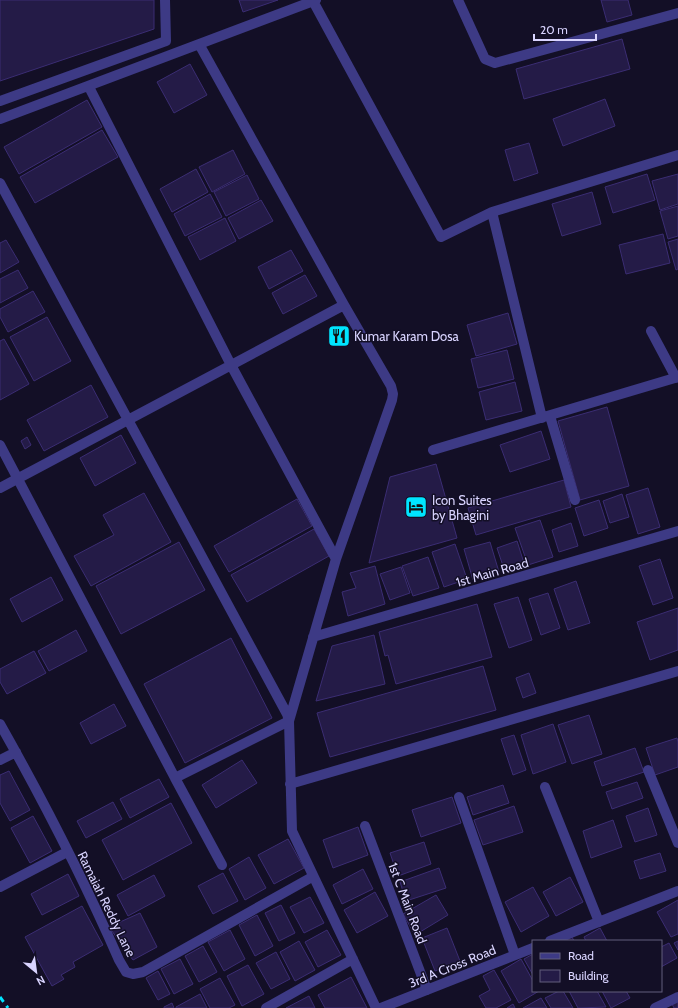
<svg xmlns="http://www.w3.org/2000/svg" width="678" height="1008" font-family="Cabin,sans-serif">
<style>
.building{fill:#241b47;stroke:#3b2d73}
.lines{fill:none;stroke-linecap:round;stroke-linejoin:round}
.minor{stroke:#3d3a85;stroke-width:10}
.rail{stroke:#00e5ff;stroke-width:3;stroke-dasharray:6 5;stroke-linecap:butt}
.labels{text-anchor:middle;dominant-baseline:central;stroke-width:3;stroke-linejoin:round;paint-order:stroke}
.poi-label{font-size:13px;fill:#d9d4ff;stroke:#130f26;text-anchor:start}
.street-label{font-size:13px;fill:#d9d4ff;stroke:#130f26}
</style>
<rect width="100%" height="100%" fill="#130f26"/>
<!-- building -->
<path class="building" d="M0 0H154V29L0 81Z
M239 0H278L243 12Z
M601 0H628L632 15 607 22Z
M622 39 630 69 524 99 516 69Z
M190 64 207 95 174 113 157 82Z
M605 99 615 126 563 146 553 119Z
M87 100 102 127 19 174 4 147Z
M102 130 118 157 35 203 20 177Z
M529 143 538 173 514 181 505 150Z
M233 150 245 174 212 192 199 167Z
M196 169 208 192 172 212 160 189Z
M647 174 655 200 613 213 605 187Z
M678 174V204L660 210 652 181Z
M247 175 259 199 226 216 214 192Z
M592 192 601 224 562 236 552 204Z
M210 194 222 217 185 236 174 214Z
M261 200 273 221 239 239 228 218Z
M678 206V236L668 239 660 211Z
M225 218 236 241 200 260 188 237Z
M663 234 670 263 626 274 619 245Z
M678 239V269L676 270 668 242Z
M6 240 19 262 0 273V243Z
M291 250 303 271 269 289 258 267Z
M18 270 28 288 0 303V279Z
M305 275 317 296 283 314 272 293Z
M33 291 45 312 8 332 0 317V309Z
M508 313 517 344 476 356 467 325Z
M47 317 71 361 34 381 10 337Z
M4 339 29 384 0 400V341Z
M507 350 514 379 478 388 471 359Z
M515 382 522 411 486 420 479 392Z
M91 385 108 417 44 451 27 420Z
M607 407 629 486 580 500 558 421Z
M541 431 550 459 510 472 500 445Z
M121 435 136 463 95 486 80 458Z
M27 437 31 445 25 449 21 441Z
M436 464 457 538 369 563 390 477Z
M564 480 571 507 476 535 468 508Z
M648 488 660 527 638 534 626 495Z
M144 493 171 542 91 586 74 556 114 535 103 515Z
M622 494 629 517 610 523 603 501Z
M297 499 312 526 229 572 214 546Z
M599 500 608 528 584 536 575 508Z
M540 520 553 557 528 565 515 528Z
M571 523 578 546 559 552 552 530Z
M314 529 329 556 247 602 231 575Z
M517 541 524 563 504 569 497 548Z
M179 542 205 590 121 634 96 586Z
M490 542 499 572 473 580 464 549Z
M455 544 467 579 444 587 432 552Z
M428 557 439 588 413 596 402 566Z
M660 559 673 598 653 605 639 566Z
M375 566 385 604 348 616 342 592 356 588 350 573Z
M401 567 410 593 390 600 380 574Z
M51 577 63 600 22 622 10 599Z
M576 581 590 623 568 630 554 589Z
M548 593 560 628 541 635 529 599Z
M518 597 532 640 509 648 494 604Z
M477 604 492 657 396 684 388 655 385 656 379 632Z
M678 608V650L650 660 637 622Z
M76 630 87 651 49 671 38 651Z
M374 635 385 684 316 701 332 646Z
M231 638 272 718 185 763 144 684Z
M34 651 46 673 7 694 0 682V669Z
M483 666 496 710 330 757 317 713Z
M529 673 536 693 523 698 516 678Z
M114 704 126 726 91 744 80 723Z
M589 715 602 754 572 764 558 725Z
M553 724 566 762 533 774 521 735Z
M514 735 526 770 513 775 501 739Z
M677 738 678 742V767L655 775 646 748Z
M635 748 644 772 602 786 594 762Z
M242 760 257 783 216 808 202 785Z
M9 771 30 810 10 821 0 803V775Z
M159 779 169 797 130 818 120 799Z
M637 782 643 798 612 809 606 792Z
M503 785 509 803 473 815 467 797Z
M452 797 461 823 421 837 412 810Z
M113 802 122 819 86 838 77 821Z
M171 803 192 843 123 880 102 840Z
M514 806 523 832 483 845 474 820Z
M648 808 657 835 635 842 626 816Z
M33 816 52 851 30 863 11 828Z
M613 820 622 847 591 858 583 831Z
M358 827 368 855 333 868 323 840Z
M288 839 304 868 274 884 258 855Z
M424 842 431 864 398 876 390 853Z
M660 853 666 871 640 879 634 861Z
M249 857 266 888 245 900 229 869Z
M439 868 446 888 406 901 400 882Z
M363 869 373 889 342 904 333 885Z
M223 873 238 901 213 914 198 886Z
M68 874 79 896 42 915 31 894Z
M154 875 165 896 128 916 117 895Z
M570 877 583 902 556 916 543 892Z
M533 887 549 916 521 932 505 902Z
M375 892 388 916 357 933 344 910Z
M436 895 448 915 415 935 403 914Z
M310 897 324 923 304 933 290 907Z
M678 900V934L671 937 657 912Z
M281 905 295 933 279 941 265 913Z
M82 906 103 945 73 962 75 967 61 975 64 979 52 986 25 937Z
M140 913 157 947 133 960 109 927Z
M257 915 273 946 255 956 239 925Z
M447 928 460 961 435 971 422 938Z
M600 928 607 941H586L584 937Z
M230 930 245 959 224 971 208 942Z
M327 930 341 955 318 967 305 942Z
M572 937 574 941H565Z
M299 941 315 970 295 981 280 952Z
M678 941V950L674 943Z
M669 943 677 958 661 967V947Z
M203 946 217 972 199 982 185 956Z
M276 952 290 979 271 989 256 963Z
M533 954V975L524 959Z
M180 959 193 984 174 994 161 969Z
M521 959 533 981V991H539L519 1003 501 971Z
M248 965 264 994 242 1006 227 976Z
M494 970 511 1000 496 1008H486L479 996 490 990 483 976Z
M158 971 170 994 158 1000 146 978Z
M351 977 367 1008H325L318 995Z
M220 978 235 1005 229 1008H210L200 989Z
M559 991H563L573 1008H551L545 998Z
M569 991H597L606 1007 578 1008Z
M602 991H626L630 998 611 1008Z
M200 994 207 1008H176V1007Z
M309 996 315 1008H286Z
M541 998 547 1008H523Z
M678 1001V1008H674L672 1004Z
M172 1003 174 1008H164V1007Z
M513 1004 515 1008H507Z"/>
<g class="lines">
<!-- minor -->
<path class="minor" d="M458 0 485 59 495 63 678 13
M313 1 441 237 492 212 678 155
M199 44 344 305 391 386 393 394 392 400 336 559 289 721 292 831 376 1008
M89 87 231 365 336 559
M0 101 166 41 165 0
M0 119 316 0
M0 183 287 714 289 721 175 778 0 445
M492 212 542 418
M651 331 676 378
M550 416 575 500
M433 450 678 377
M0 488 344 305
M313 637 678 531
M0 724C43 800 84 880 119 960L126 972 133 974 143 972 312 877
M0 760 16 752
M648 770 678 843
M175 778 222 865
M290 784 678 671
M545 787 599 922
M459 797 515 955
M365 826 427 990
M0 887 67 852
M550 941 678 891
M266 1008 353 959
M381 1008 533 948
M655 1008 678 997"/>
<!-- rail -->
<path class="rail" d="M0 997 8 1008"/>
</g>
<!-- icons -->
<defs>
<g id="restaurant-square" transform="scale(1.15)"><rect x="-9" y="-9" width="18" height="18" rx="4" fill="#00e5ff" stroke="#130f26"/><path d="M-5-6h1v4h1v-4h1v4h1v-4h1v5L-1.5 .5V6h-2V.5L-5-1ZM5-6V6H3V1.5H1.5Q1.5-4 5-6Z" fill="#111"/></g>
<g id="hotel-square" transform="scale(1.15)"><rect x="-9" y="-9" width="18" height="18" rx="4" fill="#00e5ff" stroke="#130f26"/><path d="M-6-4.5h1.5V1H6V5H4.5V3h-9V5H-6ZM-4 0a1.8 1.8 0 1 1 3.6 0ZM.5 0V-2.5h3Q6-2.5 6 0Z" fill="#111"/></g>
</defs>
<g fill-rule="evenodd">
<use href="#restaurant-square" x="339" y="336"/>
<use href="#hotel-square" x="416" y="507"/>
</g>
<g class="labels">
<!-- poi labels -->
<g class="poi-label">
<text x="354" y="336">Kumar Karam Dosa</text>
<text x="432" y="500">Icon Suites<tspan x="432" dy="15">by Bhagini</tspan></text>
</g>
<!-- street labels -->
<g class="street-label">
<text transform="translate(492 572) rotate(-16)">1st Main Road</text>
<text transform="translate(408 903) rotate(69)">1st C Main Road</text>
<text transform="translate(107 904) rotate(64)">Ramaiah Reddy Lane</text>
<text transform="translate(452 966) rotate(-22)">3rd A Cross Road</text>
</g>
</g>
<!-- legend -->
<rect x="532" y="940" width="130" height="52" fill="#130f26" stroke="#625e7d"/>
<rect x="540" y="953" width="20" height="6" fill="#3d3a85" stroke="#625e7d"/>
<text x="568" y="960" font-size="12" fill="#d9d4ff">Road</text>
<rect x="540" y="970" width="20" height="12" fill="#241b47" stroke="#625e7d"/>
<text x="568" y="980" font-size="12" fill="#d9d4ff">Building</text>
<!-- north arrow -->
<g transform="translate(36 972) rotate(151)" stroke="#130f26" stroke-width="3" paint-order="stroke">
<path d="M0-3L7 15L0 10L-7 15Z" fill="#d9d4ff"/>
<text y="-6" font-size="11" font-weight="bold" text-anchor="middle" fill="#d9d4ff">N</text>
</g>
<!-- scale -->
<path d="M534 34v6h62v-6" fill="none" stroke="#d9d4ff" stroke-width="2"/>
<text x="540" y="34" font-size="12" fill="#d9d4ff" stroke="#130f26" stroke-width="3" paint-order="stroke">20 m</text>
</svg>
